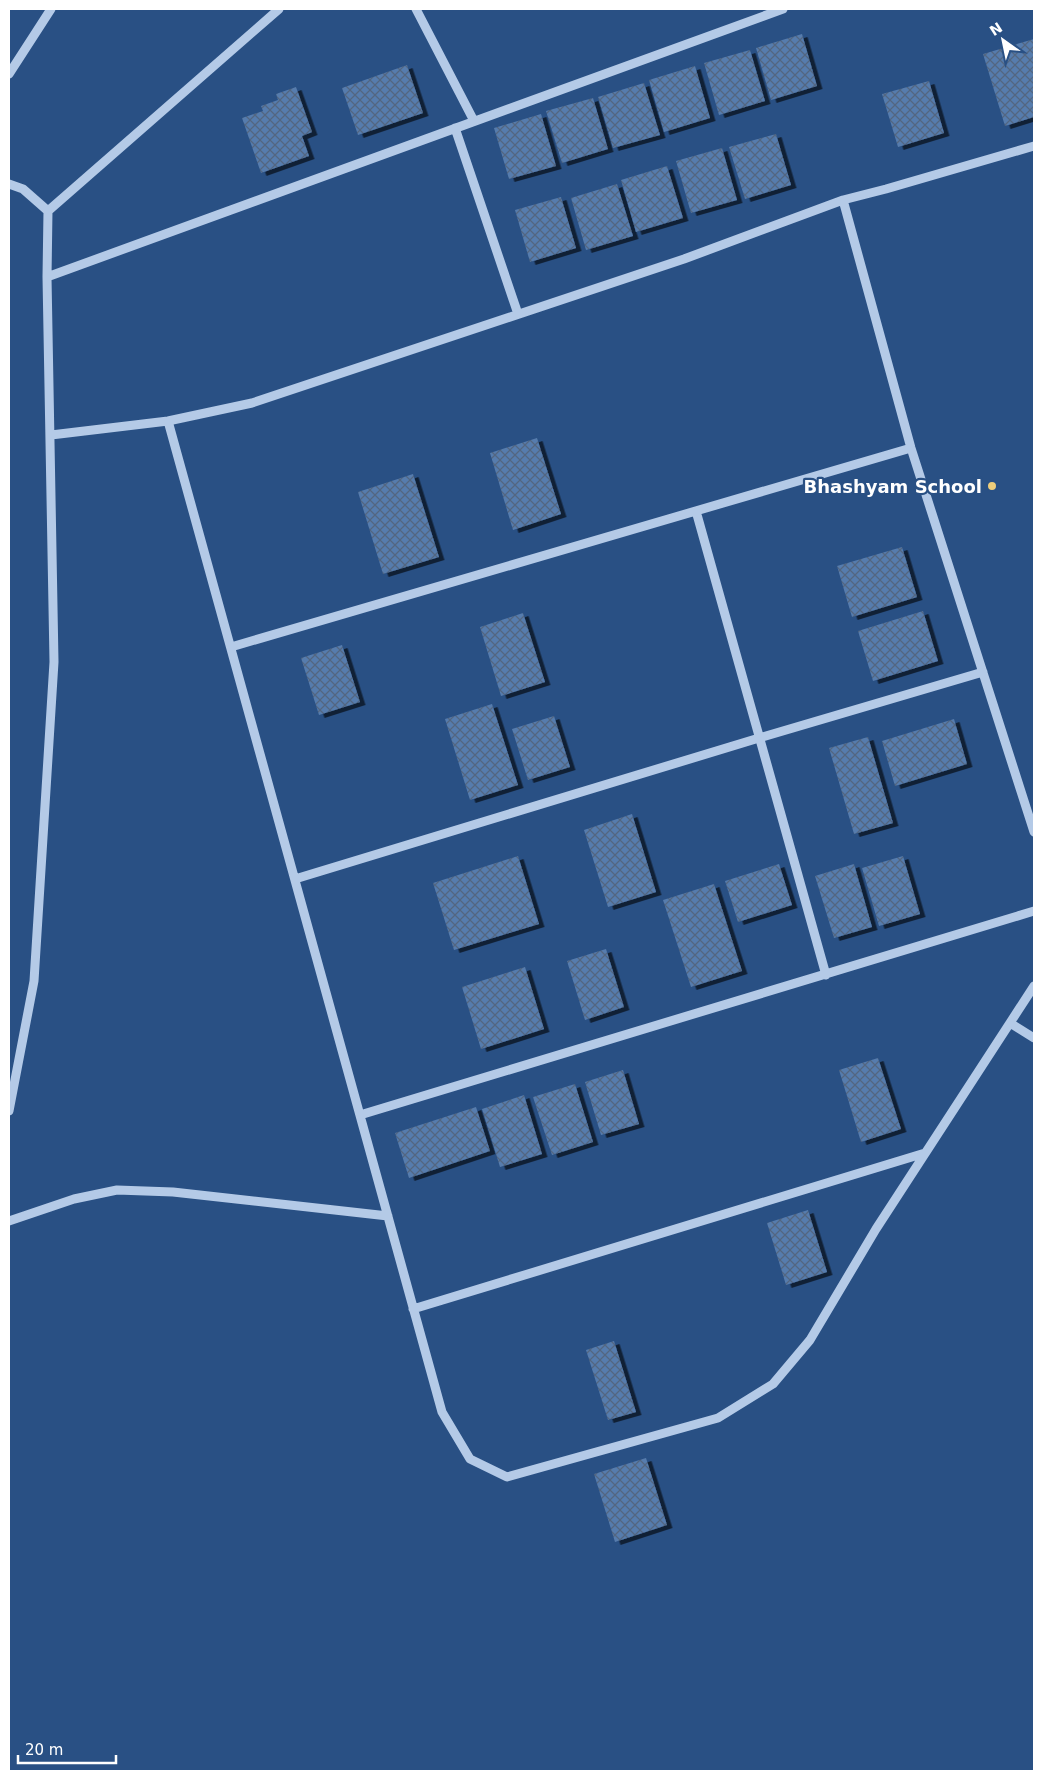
<svg xmlns="http://www.w3.org/2000/svg" width="1043" height="1780" font-family="'DejaVu Sans',sans-serif">
<style>
.building{fill:url(#building-cross-hatch);filter:url(#shadow)}
.lines{fill:none;stroke-linecap:round;stroke-linejoin:round}
.minor{stroke:#b4cae7;stroke-width:9}
.poi-dot{fill:#edcd7b;stroke:#295084;stroke-width:2}
.labels{text-anchor:middle;dominant-baseline:central;stroke-width:4.5;stroke-linejoin:round;paint-order:stroke}
.poi-label{font-size:18px;font-weight:bold;fill:#fff;stroke:#295084;text-anchor:end}
</style>
<defs>
<pattern id="building-cross-hatch" width="8" height="8" patternUnits="userSpaceOnUse" patternTransform="scale(1.25)"><rect width="8" height="8" fill="#567cad"/><path d="M0 0l8 8M0 8l8-8" fill="none" stroke="#526681"/></pattern>
<filter id="shadow"><feDropShadow dx="5.5" dy="3" stdDeviation="0" flood-color="#0009"/></filter>
</defs>
<rect width="100%" height="100%" fill="#295084"/>
<!-- building -->
<path class="building" d="M802 34 817 86 771 100 756 48Z
M1034 39V117L1005 126 983 54Z
M750 50 765 101 719 115 704 63Z
M407 65 423 113 358 135 342 88Z
M695 66 710 118 664 132 649 80Z
M929 81 944 133 898 147 882 94Z
M644 83 660 135 613 148 598 97Z
M296 87 312 132 302 136 309 156 261 173 242 118 263 111 261 106 278 100 276 94Z
M593 98 608 149 562 163 546 111Z
M541 114 556 166 509 179 494 128Z
M776 134 791 185 745 199 729 147Z
M722 148 737 200 691 213 676 161Z
M667 166 683 218 636 232 621 180Z
M617 184 633 236 586 250 571 198Z
M561 197 576 248 530 262 515 210Z
M537 438 561 514 513 530 490 453Z
M413 474 439 557 383 574 358 492Z
M902 547 917 597 852 617 837 566Z
M923 611 938 661 873 681 858 631Z
M523 613 545 682 501 696 480 627Z
M342 645 360 702 319 715 301 658Z
M492 704 518 785 470 800 445 719Z
M554 716 570 767 528 780 512 729Z
M954 719 967 764 895 786 882 741Z
M868 737 893 823 854 834 829 748Z
M632 814 656 892 608 907 584 830Z
M518 856 539 924 454 950 433 883Z
M903 856 920 914 879 926 862 868Z
M779 864 792 905 738 922 725 881Z
M854 864 872 927 834 938 815 876Z
M714 884 742 971 691 987 663 900Z
M606 949 624 1007 585 1020 567 961Z
M525 967 544 1029 481 1049 462 987Z
M878 1058 901 1129 861 1142 839 1070Z
M623 1070 639 1124 601 1135 585 1082Z
M575 1084 593 1142 552 1155 533 1097Z
M524 1095 542 1154 500 1167 482 1109Z
M476 1107 490 1151 409 1178 395 1133Z
M808 1210 827 1272 786 1285 767 1223Z
M614 1341 636 1412 608 1420 586 1350Z
M646 1458 667 1525 615 1542 594 1474Z"/>
<g class="lines">
<!-- minor -->
<path class="minor" d="M416 9 474 121
M9 74 51 9
M455 128 518 314
M9 184 23 189 48 211
M843 200 911 448 1034 832
M47 277 783 9
M168 421 442 1412 470 1459 507 1477 718 1418 773 1384 810 1340 876 1229 1034 986
M51 435 168 421 252 403 684 259 843 200 886 189 1034 146
M696 511 826 975
M231 647 911 448
M295 879 759 738 983 672
M1010 1023 1034 1038
M9 1111 34 981 54 662 47 277 48 211 279 9
M360 1115 1034 911
M9 1221 74 1199 117 1190 173 1192 388 1216
M413 1309 925 1153"/>
</g>
<!-- markers -->
<circle class="poi-dot" cx="992" cy="486" r="5"/>
<g class="labels">
<!-- poi labels -->
<g class="poi-label">
<text x="982" y="486">Bhashyam School</text>
</g>
</g>
<!-- border -->
<rect width="1043" height="1780" fill="none" stroke="#ffffff" stroke-width="20"/>
<!-- north arrow -->
<g transform="translate(1003 40) rotate(327)" stroke="#295084" stroke-width="4" paint-order="stroke">
<path d="M0-4L9 19L0 12L-9 19Z" fill="#ffffff"/>
<text y="-8" font-size="14" font-weight="bold" text-anchor="middle" fill="#ffffff">N</text>
</g>
<!-- scale -->
<path d="M18 1755v8h98v-8" fill="none" stroke="#ffffff" stroke-width="2.5"/>
<text x="25" y="1755" font-size="15" fill="#ffffff" stroke="#295084" stroke-width="4" paint-order="stroke">20 m</text>
</svg>
